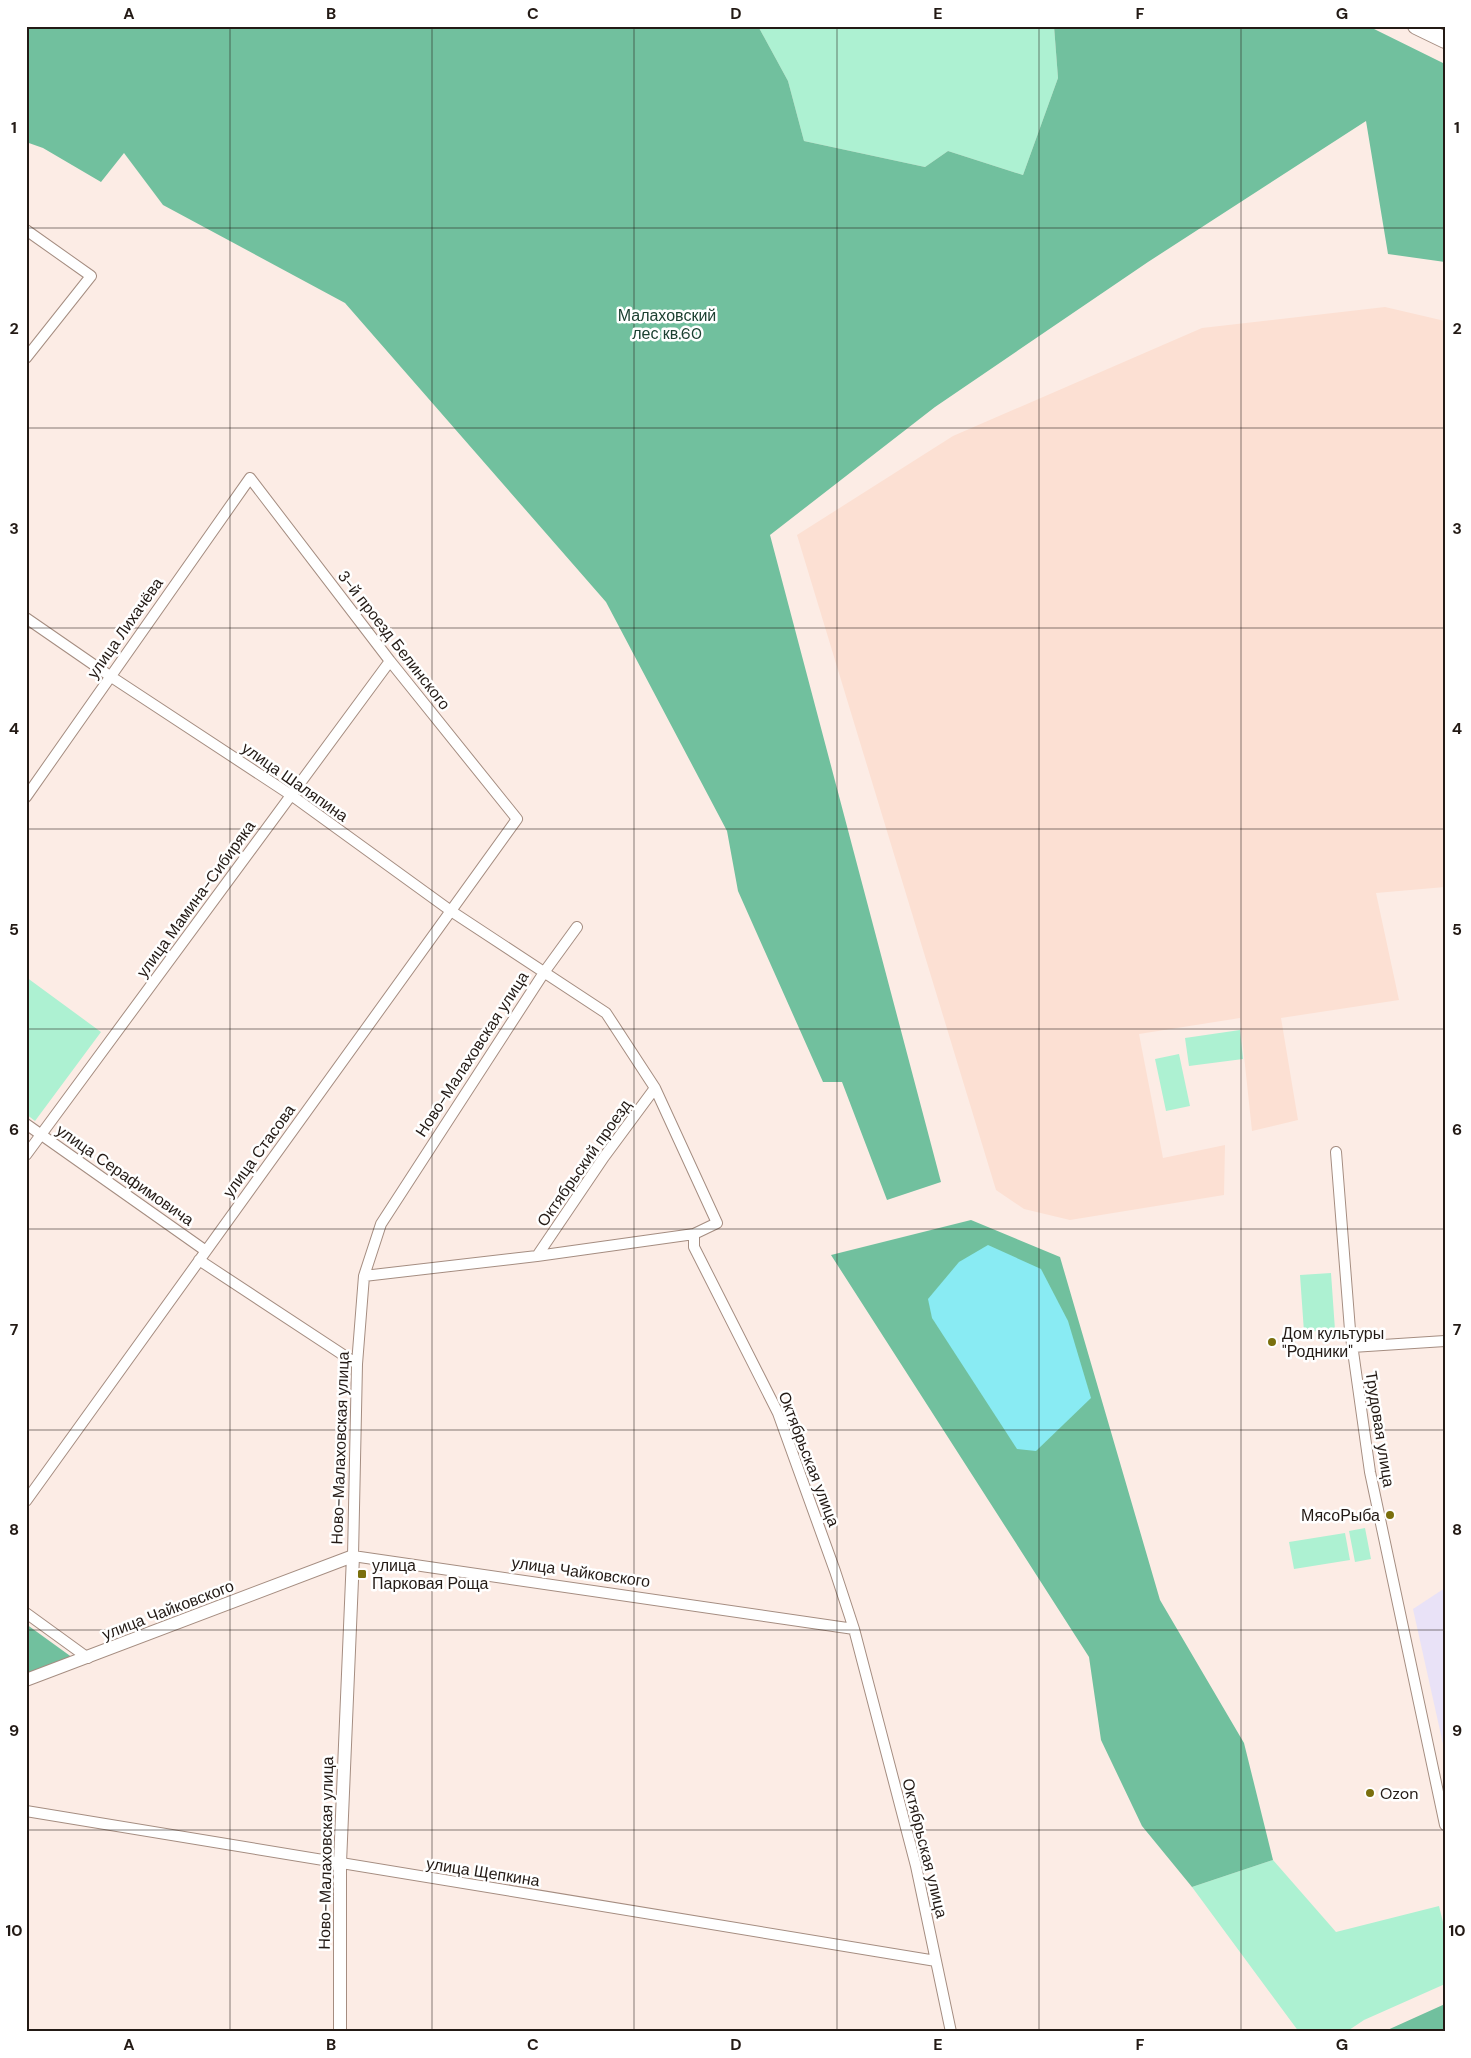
<svg xmlns="http://www.w3.org/2000/svg" width="1471" height="2058" font-family="'DM Sans',sans-serif">
<style>
.built{fill:#fce0d3}
.education{fill:#e9e2f7}
.green{fill:#adf1d2}
.forest{fill:#71c09e}
.water{fill:#89ebf3}
.lines{fill:none;stroke-linecap:round;stroke-linejoin:round}
.minor-casing{stroke:#a58d81;stroke-width:12}
.tertiary-casing{stroke:#a58d81;stroke-width:14}
.primary-casing{stroke:#a58d81;stroke-width:18}
.minor{stroke:#fff;stroke-width:10}
.tertiary{stroke:#fff;stroke-width:12}
.primary{stroke:#fff;stroke-width:16}
.grid{fill:none;stroke:#231a15;stroke-width:1;stroke-opacity:0.55}
.poi-dot{fill:#7a6f0d;stroke:#fff;stroke-width:2}
.labels{text-anchor:middle;dominant-baseline:central;stroke-width:5;stroke-linejoin:round;paint-order:stroke}
.park-label{font-size:16px;fill:#1c4031;stroke:#fff}
.street-label{font-size:16px;fill:#231a15;stroke:#fff}
.poi-label{font-size:16px;fill:#231a15;stroke:#fff;text-anchor:start}
.neatline{fill:none;stroke:#231a15;stroke-width:2}
.grid-label{font-size:16px;text-anchor:middle;font-weight:bold;fill:#231a15}
</style>
<rect width="100%" height="100%" fill="#fcece5"/>
<!-- built -->
<path class="built" d="M1385 307 1445 321V887L1376 893 1399 1000 1281 1018 1298 1120 1252 1131 1240 1018 1139 1034 1163 1158 1225 1145 1224 1195 1070 1220 1024 1209 996 1190 797 535 953 436 1202 328Z"/>
<!-- education -->
<path class="education" d="M1445 1588V1753L1413 1609Z"/>
<!-- green -->
<path class="green" d="M758 26H1054L1058 78 1023 175 948 151 925 167 804 141 788 81Z
M26 977 101 1032 35 1121 26 1114Z
M1240 1030 1243 1059 1189 1066 1185 1038Z
M1179 1054 1190 1106 1166 1111 1155 1059Z
M1331 1273 1335 1330 1304 1332 1300 1275Z
M1365 1528 1371 1559 1355 1562 1349 1531Z
M1345 1533 1350 1560 1294 1569 1289 1542Z
M1273 1860 1336 1932 1439 1906 1445 1930V1984L1364 2020 1346 2032H1299L1192 1887Z"/>
<!-- forest -->
<path class="forest" d="M26 26H758L788 81 804 141 925 167 948 151 1023 175 1058 78 1054 26H1368L1445 64V262L1388 254 1366 121 1148 262 935 407 770 535 941 1182 887 1200 842 1082H823L738 891 727 831 606 602 345 303 163 205 124 153 101 182 43 148 26 142Z
M971 1220 1060 1257 1160 1600 1244 1743 1273 1860 1192 1887 1142 1826 1101 1740 1089 1657 831 1255Z
M26 1624 73 1658 26 1674Z
M1445 2004V2032H1383Z"/>
<!-- water -->
<path class="water" d="M988 1245 1041 1269 1068 1321 1091 1398 1036 1451 1017 1449 932 1318 928 1299 959 1262Z"/>
<g class="lines">
<!-- minor casing -->
<g class="minor-casing">
<path id="minor" d="M26 230 91 276 26 358
M26 618 110 676 291 795 451 911 606 1013 655 1088 717 1223 694 1234V1247L778 1413 835 1571 854 1629 916 1866 951 2032
M26 797 250 478 390 661 517 819 26 1501
M577 927 545 971 381 1224 364 1276 357 1364 353 1556 854 1629
M26 1124 206 1251
M1336 1152 1350 1330 1370 1472 1445 1825
M26 1155 390 661
M537 1256 604 1157 655 1088
M199 1260 357 1364
M364 1276 537 1256 694 1234
M1352 1347 1445 1341
M26 1613 88 1658
M26 1811 936 1961"/>
</g>
<!-- tertiary casing -->
<g class="tertiary-casing">
<path id="tertiary" d="M26 1680 353 1556 340 1863V2032"/>
</g>
<!-- primary casing -->
<g class="primary-casing">
<path id="primary" d="M1416 26 1445 40"/>
</g>
<!-- minor -->
<use href="#minor" class="minor"/>
<!-- tertiary -->
<use href="#tertiary" class="tertiary"/>
<!-- primary -->
<use href="#primary" class="primary"/>
</g>
<!-- grid -->
<path class="grid" d="M230 26V2032M432 26V2032M634 26V2032M837 26V2032M1039 26V2032M1241 26V2032M26 228H1445M26 428H1445M26 628H1445M26 829H1445M26 1029H1445M26 1229H1445M26 1430H1445M26 1630H1445M26 1830H1445"/>
<!-- markers -->
<g class="poi-dot">
<circle cx="1272" cy="1342" r="5"/>
<circle cx="1390" cy="1515" r="5"/>
<rect x="357" y="1569" width="10" height="10" rx="2.5"/>
<circle cx="1370" cy="1793" r="5"/>
</g>
<g class="labels">
<!-- park labels -->
<g class="park-label">
<text x="667" y="315">Малаховский<tspan x="667" dy="18">лес кв.60</tspan></text>
</g>
<!-- street labels -->
<g class="street-label">
<text transform="translate(125 628) rotate(-55)">улица Лихачёва</text>
<text transform="translate(394 640) rotate(52)">3-й проезд Белинского</text>
<text transform="translate(295 782) rotate(35)">улица Шаляпина</text>
<text transform="translate(196 899) rotate(-54)">улица Мамина-Сибиряка</text>
<text transform="translate(472 1054) rotate(-57)">Ново-Малаховская улица</text>
<text transform="translate(259 1151) rotate(-54)">улица Стасова</text>
<text transform="translate(584 1163) rotate(-55)">Октябрьский проезд</text>
<text transform="translate(125 1175) rotate(35)">улица Серафимовича</text>
<text transform="translate(1380 1429) rotate(81)">Трудовая улица</text>
<text transform="translate(340 1448) rotate(-88)">Ново-Малаховская улица</text>
<text transform="translate(809 1459) rotate(69)">Октябрьская улица</text>
<text transform="translate(581 1572) rotate(8)">улица Чайковского</text>
<text transform="translate(168 1610) rotate(-21)">улица Чайковского</text>
<text transform="translate(925 1848) rotate(76)">Октябрьская улица</text>
<text transform="translate(326 1853) rotate(-89)">Ново-Малаховская улица</text>
<text transform="translate(483 1872) rotate(9)">улица Щепкина</text>
</g>
<!-- poi labels -->
<g class="poi-label">
<text x="1282" y="1333">Дом культуры<tspan x="1282" dy="18">"Родники"</tspan></text>
<text x="1380" y="1515" text-anchor="end">МясоРыба</text>
<text x="372" y="1565">улица<tspan x="372" dy="18">Парковая Роща</tspan></text>
<text x="1380" y="1793">Ozon</text>
</g>
</g>
<!-- border -->
<rect width="1471" height="2058" fill="none" stroke="#ffffff" stroke-width="55"/>
<rect x="28" y="28" width="1416" height="2002" class="neatline"/>
<g class="grid-label">
<text x="129" y="19">A</text>
<text x="331" y="19">B</text>
<text x="533" y="19">C</text>
<text x="736" y="19">D</text>
<text x="938" y="19">E</text>
<text x="1140" y="19">F</text>
<text x="1342" y="19">G</text>
<text x="14" y="133">1</text>
<text x="1457" y="133">1</text>
<text x="14" y="334">2</text>
<text x="1457" y="334">2</text>
<text x="14" y="534">3</text>
<text x="1457" y="534">3</text>
<text x="14" y="734">4</text>
<text x="1457" y="734">4</text>
<text x="14" y="935">5</text>
<text x="1457" y="935">5</text>
<text x="14" y="1135">6</text>
<text x="1457" y="1135">6</text>
<text x="14" y="1335">7</text>
<text x="1457" y="1335">7</text>
<text x="14" y="1535">8</text>
<text x="1457" y="1535">8</text>
<text x="14" y="1736">9</text>
<text x="1457" y="1736">9</text>
<text x="14" y="1936">10</text>
<text x="1457" y="1936">10</text>
<text x="129" y="2050">A</text>
<text x="331" y="2050">B</text>
<text x="533" y="2050">C</text>
<text x="736" y="2050">D</text>
<text x="938" y="2050">E</text>
<text x="1140" y="2050">F</text>
<text x="1342" y="2050">G</text>
</g>
</svg>
